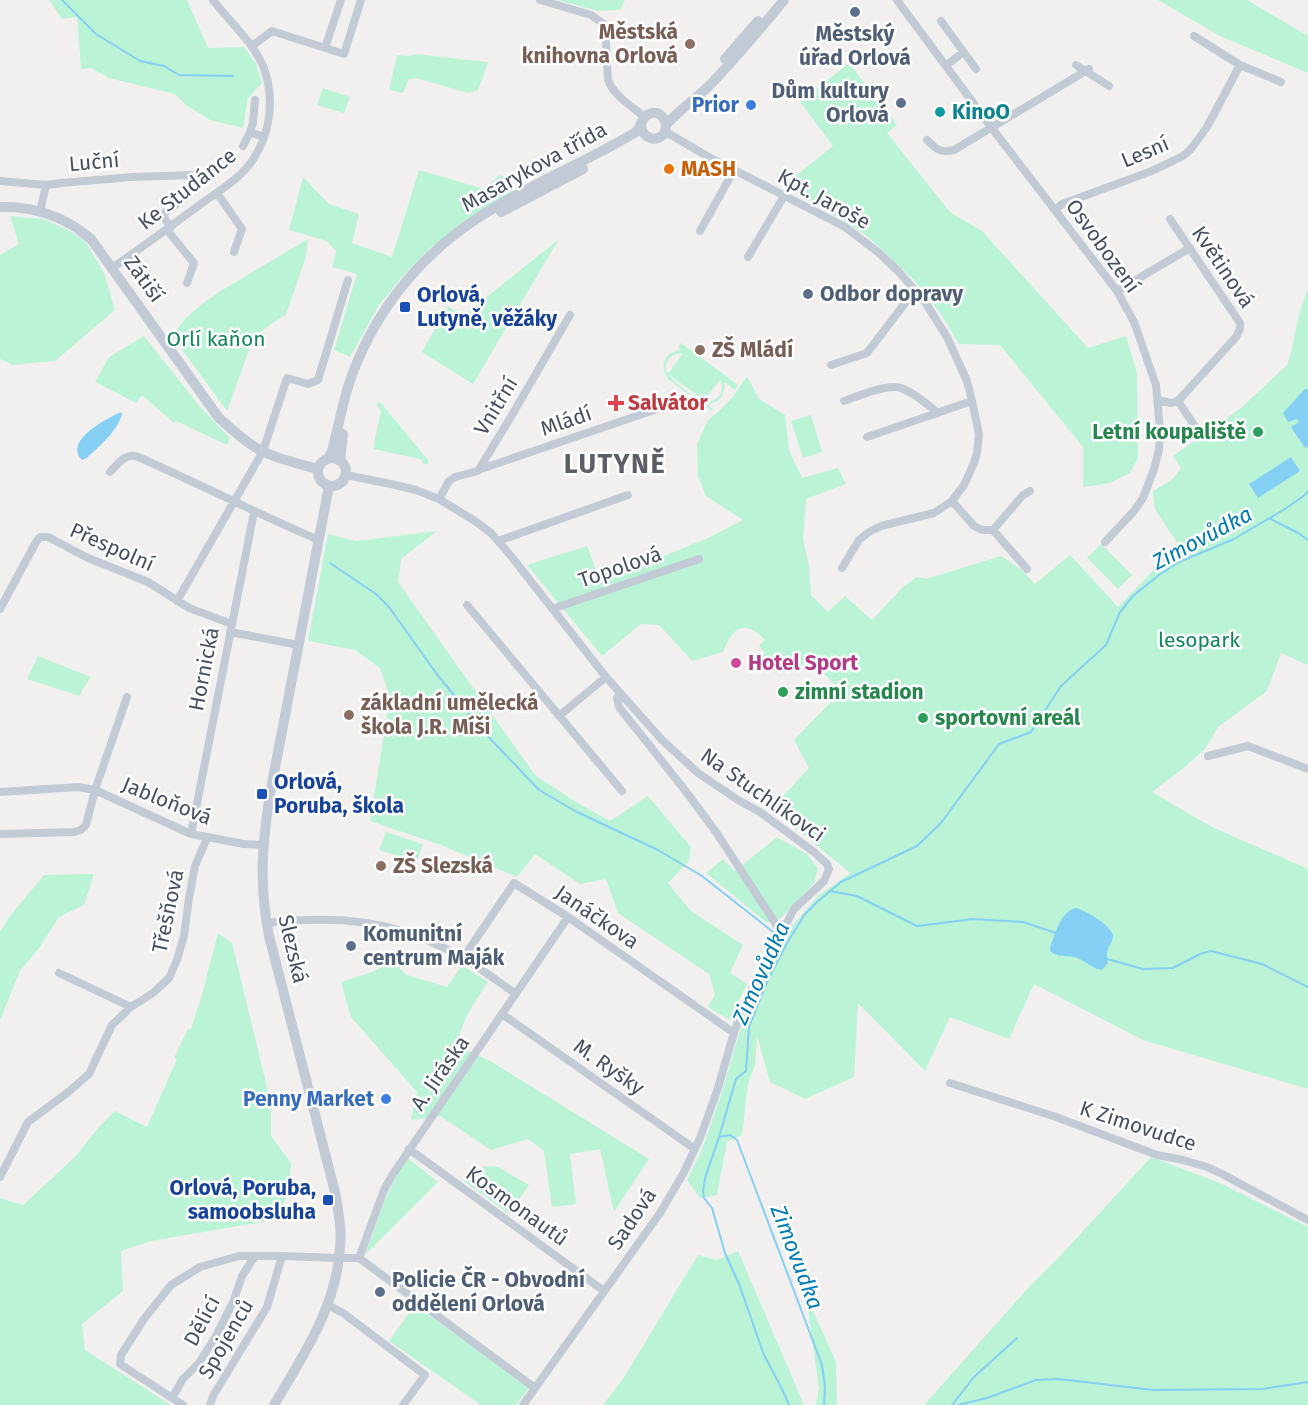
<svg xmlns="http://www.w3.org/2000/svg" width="1308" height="1405" font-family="'Fira Sans',sans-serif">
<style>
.green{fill:#bbf3d7;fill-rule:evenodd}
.water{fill:#84cff3}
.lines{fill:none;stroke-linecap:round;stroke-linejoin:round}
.stream{stroke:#84cff3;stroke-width:2}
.minor{stroke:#c2cad5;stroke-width:8}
.tertiary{stroke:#c2cad5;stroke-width:10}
.service-dot{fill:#5c6f8a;stroke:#fff;stroke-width:2}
.education-dot{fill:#8d6e63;stroke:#fff;stroke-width:2}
.shop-dot{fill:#3f7fe0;stroke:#fff;stroke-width:2}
.culture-dot{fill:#0f9aa8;stroke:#fff;stroke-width:2}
.food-dot{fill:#e8710a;stroke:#fff;stroke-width:2}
.transit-dot{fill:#1a4fb4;stroke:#fff;stroke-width:2}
.health-dot{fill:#e0444e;stroke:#fff;stroke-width:2}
.leisure-dot{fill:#2e9e5b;stroke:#fff;stroke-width:2}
.hotel-dot{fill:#d1479c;stroke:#fff;stroke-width:2}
.labels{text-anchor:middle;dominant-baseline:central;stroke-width:5;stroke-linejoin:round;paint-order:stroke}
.education-label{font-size:21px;font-weight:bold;fill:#785e54;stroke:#fff;text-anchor:start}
.service-label{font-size:21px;font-weight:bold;fill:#4e5e75;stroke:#fff;text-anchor:start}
.shop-label{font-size:21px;font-weight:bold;fill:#366cbe;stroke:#fff;text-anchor:end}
.culture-label{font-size:21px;font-weight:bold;fill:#0d838f;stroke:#fff;text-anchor:start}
.street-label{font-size:21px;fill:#46505f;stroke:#fff}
.food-label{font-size:21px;font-weight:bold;fill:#c56008;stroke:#fff;text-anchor:start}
.transit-label{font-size:21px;font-weight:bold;fill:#164399;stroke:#fff;text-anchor:start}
.park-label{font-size:21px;fill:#108759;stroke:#fff}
.health-label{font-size:21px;font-weight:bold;fill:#be3a42;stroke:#fff;text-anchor:start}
.leisure-label{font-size:21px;font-weight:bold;fill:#27864d;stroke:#fff;text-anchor:start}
.hotel-label{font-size:21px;font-weight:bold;fill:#b23c85;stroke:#fff;text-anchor:start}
.water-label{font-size:22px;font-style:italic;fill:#017bb6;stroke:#fff}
.district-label{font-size:27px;font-weight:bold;letter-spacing:1.5px;fill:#5b5f65;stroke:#fff}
</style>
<rect width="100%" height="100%" fill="#f2f0ef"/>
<!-- green -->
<path class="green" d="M49 0H187L208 48 244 47 256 64 262 83 248 98 243 128 210 120 186 105 175 94 109 78 91 68 81 69 77 17 62 19Z
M557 0H625L620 10 598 11Z
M1158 0H1247L1308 36V73L1220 36Z
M415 54 488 62 478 90 468 93 416 78 409 79 403 93 389 90 397 55 409 56Z
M849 63 897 125 887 133 950 212 982 231 1088 348 1126 336 1137 373 1138 458 1130 473 1110 483 1083 487V447L1000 345 959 344 941 314 914 280 866 235 784 185 833 146 800 102Z
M323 88 350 97 344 113 317 105Z
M419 170 484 189 500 175 509 178 513 184V193L474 216 430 248 403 276 379 305 350 357 334 350 357 274 332 267 336 251 327 241 289 230 303 177 329 204 359 214 352 243 392 257Z
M10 216 43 219 66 229 85 241 104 273 115 310 55 361 13 365 0 359V255L19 244Z
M308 239 306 257 286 314 254 336 227 411 172 336 185 319 202 304 219 292Z
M559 239 473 384 422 352 448 306 463 316Z
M1308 288V665L1281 653 1267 691 1218 727 1205 749 1181 770 1152 792 1210 826 1308 869V1089L1143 1040 1034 984 1009 1039 950 1017 925 1071 858 1003 854 1077 805 1099 770 1082 757 1036 755 1065 748 1084 742 1135 727 1142 717 1195 700 1198 687 1180 701 1152 721 1095 745 1014 786 933 818 896 850 873 772 808 809 768 794 740 829 704 831 702 833 703 843 692 821 671 818 674 805 661 796 670 778 651 764 665 758 659 765 653 759 646 765 640C745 619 733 626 723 652L692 661 659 625 641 624 602 656 527 565 587 546 600 582 708 538 743 520 706 496 698 476 697 444 708 420 719 411 733 397 747 376 759 399 785 415 789 450 802 478 838 468 846 484 806 499 803 540 809 565 811 595 828 612 845 596 872 620 903 587 917 577 926 579 1001 556 1022 570 1035 584 1070 555 1118 607 1170 553 1183 551 1155 510 1153 491 1173 479 1181 468 1173 456 1241 408 1287 365 1291 353 1298 318Z
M144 336 201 408 230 438 227 445 176 421 174 423 142 395 136 403 95 382 109 357Z
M681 343 738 385 735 390 724 382C726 394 720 403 707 404L713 409 712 411 668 379C659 365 664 352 681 350L678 347ZM683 353 668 374 704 400 720 380C723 386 723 392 718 397 715 400 710 402 705 402 699 401 671 380 668 374 661 363 672 353 683 353Z
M378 402 381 403 428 460V464H424L420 459 373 449 381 411 377 405Z
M811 415 822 452 803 458 791 421Z
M437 531 401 559 398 582 535 775 576 802 610 821 648 796 691 847 689 861 668 883 691 911 743 945 730 973 747 984 738 1002 731 1021 708 1007 715 994 709 974 618 913 606 879 580 884 535 854 517 877 441 845 370 821 390 697 380 668 355 650 308 641 328 534 356 541Z
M1101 544 1132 575 1118 589 1087 558Z
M38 656 91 677 83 689 80 696 27 679Z
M386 832 423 844 417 862 379 850Z
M777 837 807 854 818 869 814 883 781 918 767 923 706 873 723 859 735 871Z
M94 874 84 905 59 917 39 948 20 971 0 1020V932L10 916 44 875Z
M218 933 232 943 271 1104V1136L291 1163 289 1193 274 1220 151 1241 121 1251 123 1291 82 1324 85 1350 171 1405H0V1198L23 1205 75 1157 99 1127 115 1111 147 1127 177 1059 174 1058 188 1029H191L201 998Z
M392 962 407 975 447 987 462 965 488 982C475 1002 459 1023 458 1046L490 1061 649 1159 614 1212 600 1149 570 1154 576 1204 552 1207 544 1151 528 1139 491 1150 440 1116 411 1120 417 1092 351 1017 341 982 372 972Z
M406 1157 438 1182 365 1255 385 1200Z
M1151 1157 1220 1183 1308 1227V1405H924L1029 1287 1062 1254Z
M485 1166 498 1167 529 1185 509 1214 464 1181Z
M738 1251 804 1405H603L623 1379 698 1255 717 1260Z
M806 1295 836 1362 837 1405H816L819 1388Z
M415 1305 529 1388 516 1405H481L389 1341Z"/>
<!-- water -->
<path class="water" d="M1305 389H1308V446L1305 448 1291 427 1299 422 1297 419 1288 422 1283 413Z
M121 412 122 414C117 432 100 445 87 458L82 460C63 441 106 419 121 412Z
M1291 457 1300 471 1258 498 1249 484Z
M1076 908C1084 910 1113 926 1113 936 1113 941 1109 945 1108 949 1106 953 1107 959 1108 963L1102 970C1092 969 1085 960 1075 957 1066 955 1058 958 1050 951V948C1055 935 1060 911 1076 908Z"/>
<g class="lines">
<!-- stream -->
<path class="stream" d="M62 0 96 34 140 61 164 66 179 75 233 76
M1269 518 1298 533 1308 540
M330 563 376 594 389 607 436 673 483 731 539 790 577 812 658 850 702 876 777 935
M830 891 857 896 917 926 973 919 1023 922 1056 933
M1107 959 1143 969 1173 968 1200 954 1211 951 1262 964 1308 987
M719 1137 730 1135 737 1140 822 1365 825 1387 824 1405
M789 1405 782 1389 764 1355 739 1284 725 1253 712 1208 704 1198 703 1192 705 1178 719 1137 736 1079 746 1071 749 1027 767 982 787 943 805 914 817 902 841 882 917 846 941 823 999 744 1031 732 1061 686 1106 645 1120 612 1133 596 1159 575 1179 562 1234 539 1285 509 1305 495 1308 491
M952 1405 974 1377 1017 1338
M958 1405 987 1398 1036 1380 1059 1379 1153 1390 1262 1389 1308 1382"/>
<!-- minor -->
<path class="minor" d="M540 0 591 15 605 25 608 80C614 96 632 106 644 117
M897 0 991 127 1117 291 1134 322 1156 385 1160 430 1159 450 1154 469 1143 498 1134 511 1105 542
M941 21 976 69
M1194 36 1240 65 1281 82
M252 46 272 31 344 54 361 0
M325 48 341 0
M1076 65 1109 86
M946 66 963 52
M255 100 253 123 250 132 264 137
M666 132 707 156 845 227 879 253 899 272 925 302 947 337 967 381 972 401 979 434 977 453 974 463 964 485 952 501 934 513 881 526 869 532 859 540 842 568
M927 140C937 150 940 153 954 150L1089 69
M243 146 250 132
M0 181 46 185 61 183 133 177 192 175
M217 193 242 229 234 252
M1055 210 1062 204 1152 171 1183 156 1191 149 1207 127 1240 65
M40 212 46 185
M171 227 162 215 187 196
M167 230 194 263 187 283
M700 231 734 170
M748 257 784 196
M112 268C141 248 170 227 198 206 217 192 241 179 254 158 271 131 275 96 263 66 253 42 229 21 213 0
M1117 291 1190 248
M831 365 867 353 915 290
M1158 400 1171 403 1178 401 1236 337 1240 329V323L1170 219
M844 401C859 396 881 386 896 387 909 388 928 405 938 413
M1178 401 1200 434
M867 437 972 401
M478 470 666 406
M110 472C118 464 124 454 136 456 198 483 257 514 319 540
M346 475 391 484 416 490 439 499 475 521 491 533 511 556 606 677 662 740 698 773 738 800 760 812 814 852 827 864 829 869 824 881 794 909 744 1004 734 1033 717 1091 700 1138 683 1174 660 1213 523 1405
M439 499 449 481 455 477 478 471 512 415 570 315
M952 501 974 526 982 530H993L1023 495 1030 491
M993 530 1027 569
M498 541 628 495
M177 601 263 451 287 378 308 384 318 380 348 280
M467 605 622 791
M0 609 36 542 40 537H48L88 558 148 582 189 608 232 624
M552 609 699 559
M230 632 299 645
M620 693 617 698 619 707 684 789 716 832 781 932
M559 716 606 677
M1208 756 1248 746 1308 769
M0 792 78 787 95 790 191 834 244 844 263 845
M0 834 74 832 81 830 86 825 95 790 127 697
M191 834 254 512
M266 923C339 915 398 920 463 958 481 968 498 982 516 994
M463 958 514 883 568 917 734 1033
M59 973 131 1007
M502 1014 695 1149
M950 1083 1056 1117 1157 1155 1183 1160 1207 1167 1222 1174 1308 1220
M409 1149 604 1291
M0 1177 28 1122 67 1093 89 1074 112 1025 131 1007 153 993 169 978 177 960 184 936 189 898 195 866 207 838
M359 1258 384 1190 393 1174 568 917
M328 1305 343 1313 425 1375 403 1405
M172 1398 183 1379 199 1363 217 1334 234 1300 242 1276 255 1256
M183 1405 120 1364 121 1355 144 1319 171 1285 200 1267 239 1256H282L339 1258H359L535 1388
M210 1405 213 1396 267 1307 282 1256"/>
<!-- tertiary -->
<path class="tertiary" d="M725 59 758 21
M667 124C680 109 697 98 711 84 737 57 761 28 784 0
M0 207C25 206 51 213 72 225 79 229 85 235 91 239L219 418C233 430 247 444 264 452 281 460 300 464 318 469
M501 212 583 169
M318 472a14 14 0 1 1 28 0a14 14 0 1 1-28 0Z
M328 458 332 451C340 420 345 389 358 360 384 299 428 249 484 214 533 183 586 162 636 132 641 127 641 119 647 115 660 107 670 122 664 134 655 143 643 138 641 126
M340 461 343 434
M274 1405C303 1356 337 1306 340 1247 342 1229 338 1210 335 1192L269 936C259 885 262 845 270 794L329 486"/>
</g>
<!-- markers -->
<g class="service-dot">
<circle cx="855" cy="12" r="6"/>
<circle cx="901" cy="103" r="6"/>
<circle cx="808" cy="294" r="6"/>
<circle cx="351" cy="946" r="6"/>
<circle cx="380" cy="1292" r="6"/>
</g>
<g class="education-dot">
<circle cx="690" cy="44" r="6"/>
<circle cx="700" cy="350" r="6"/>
<circle cx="349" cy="715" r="6"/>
<circle cx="381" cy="866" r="6"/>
</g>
<g class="shop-dot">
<circle cx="751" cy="105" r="6"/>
<circle cx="386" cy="1099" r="6"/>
</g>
<circle class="culture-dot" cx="940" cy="112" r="6"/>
<circle class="food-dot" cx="669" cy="169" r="6"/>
<g class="transit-dot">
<rect x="399" y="301" width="12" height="12" rx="3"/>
<rect x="256" y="788" width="12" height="12" rx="3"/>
<rect x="322" y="1194" width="12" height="12" rx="3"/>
</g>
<path class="health-dot" d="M613 394h6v6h6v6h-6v6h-6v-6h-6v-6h6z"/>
<g class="leisure-dot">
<circle cx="1258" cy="432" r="6"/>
<circle cx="783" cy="692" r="6"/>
<circle cx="923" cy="718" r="6"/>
</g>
<circle class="hotel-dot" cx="736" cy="663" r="6"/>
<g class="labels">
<!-- education labels -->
<g class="education-label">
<text x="678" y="32" text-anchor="end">Městská<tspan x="678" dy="24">knihovna Orlová</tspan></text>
<text x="712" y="350">ZŠ Mládí</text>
<text x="361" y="703">základní umělecká<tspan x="361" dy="24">škola J.R. Míši</tspan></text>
<text x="393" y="866">ZŠ Slezská</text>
</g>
<!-- service labels -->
<g class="service-label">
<text x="855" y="34" text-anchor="middle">Městský<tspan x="855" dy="24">úřad Orlová</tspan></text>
<text x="889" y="91" text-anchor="end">Dům kultury<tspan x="889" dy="24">Orlová</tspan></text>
<text x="820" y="294">Odbor dopravy</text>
<text x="363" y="934">Komunitní<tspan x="363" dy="24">centrum Maják</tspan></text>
<text x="392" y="1280">Policie ČR - Obvodní<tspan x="392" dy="24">oddělení Orlová</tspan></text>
</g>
<!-- shop labels -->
<g class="shop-label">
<text x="739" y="105">Prior</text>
<text x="374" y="1099">Penny Market</text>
</g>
<!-- culture labels -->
<g class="culture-label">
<text x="952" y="112">KinoO</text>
</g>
<!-- street labels -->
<g class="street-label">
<text transform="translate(1145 152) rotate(-23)">Lesní</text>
<text transform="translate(94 162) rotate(-5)">Luční</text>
<text transform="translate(534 167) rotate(-29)">Masarykova třída</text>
<text transform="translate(187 189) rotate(-38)">Ke Studánce</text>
<text transform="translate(824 199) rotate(29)">Kpt. Jaroše</text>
<text transform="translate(1103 246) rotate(54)">Osvobození</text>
<text transform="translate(1223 267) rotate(56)">Květinová</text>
<text transform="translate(144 279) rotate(54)">Zátiší</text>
<text transform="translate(496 406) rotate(-59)">Vnitřní</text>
<text transform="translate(566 421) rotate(-19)">Mládí</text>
<text transform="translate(112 547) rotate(24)">Přespolní</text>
<text transform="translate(620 567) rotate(-19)">Topolová</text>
<text transform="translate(204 669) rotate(-79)">Hornická</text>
<text transform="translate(763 795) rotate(35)">Na Stuchlíkovci</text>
<text transform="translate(167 801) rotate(22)">Jabloňová</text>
<text transform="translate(168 911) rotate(-78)">Třešňová</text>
<text transform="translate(597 917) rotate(34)">Janáčkova</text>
<text transform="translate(293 949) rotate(77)">Slezská</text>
<text transform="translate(609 1067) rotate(35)">M. Ryšky</text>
<text transform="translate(440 1073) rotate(-55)">A. Jiráska</text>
<text transform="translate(1138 1126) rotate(18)">K Zimovudce</text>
<text transform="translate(517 1206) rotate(36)">Kosmonautů</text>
<text transform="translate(632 1219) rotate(-56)">Sadová</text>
<text transform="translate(202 1321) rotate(-62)">Dělící</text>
<text transform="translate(226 1339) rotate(-60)">Spojenců</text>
</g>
<!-- food labels -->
<g class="food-label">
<text x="681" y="169">MASH</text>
</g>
<!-- transit labels -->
<g class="transit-label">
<text x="417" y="295">Orlová,<tspan x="417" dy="24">Lutyně, věžáky</tspan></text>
<text x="274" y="782">Orlová,<tspan x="274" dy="24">Poruba, škola</tspan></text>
<text x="316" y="1188" text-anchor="end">Orlová, Poruba,<tspan x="316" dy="24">samoobsluha</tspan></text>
</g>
<!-- park labels -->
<g class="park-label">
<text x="216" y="339">Orlí kaňon</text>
<text x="1199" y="640">lesopark</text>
</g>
<!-- health labels -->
<g class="health-label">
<text x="628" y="403">Salvátor</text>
</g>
<!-- leisure labels -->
<g class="leisure-label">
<text x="1246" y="432" text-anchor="end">Letní koupaliště</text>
<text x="795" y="692">zimní stadion</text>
<text x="935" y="718">sportovní areál</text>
</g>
<!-- hotel labels -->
<g class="hotel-label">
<text x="748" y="663">Hotel Sport</text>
</g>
<!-- water labels -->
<g class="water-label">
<text transform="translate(1202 538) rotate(-28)">Zimovůdka</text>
<text transform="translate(761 973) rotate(-66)">Zimovůdka</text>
<text transform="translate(797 1257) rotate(69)">Zimovudka</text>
</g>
<!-- district labels -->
<g class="district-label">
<text x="615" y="464">LUTYNĚ</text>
</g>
</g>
</svg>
